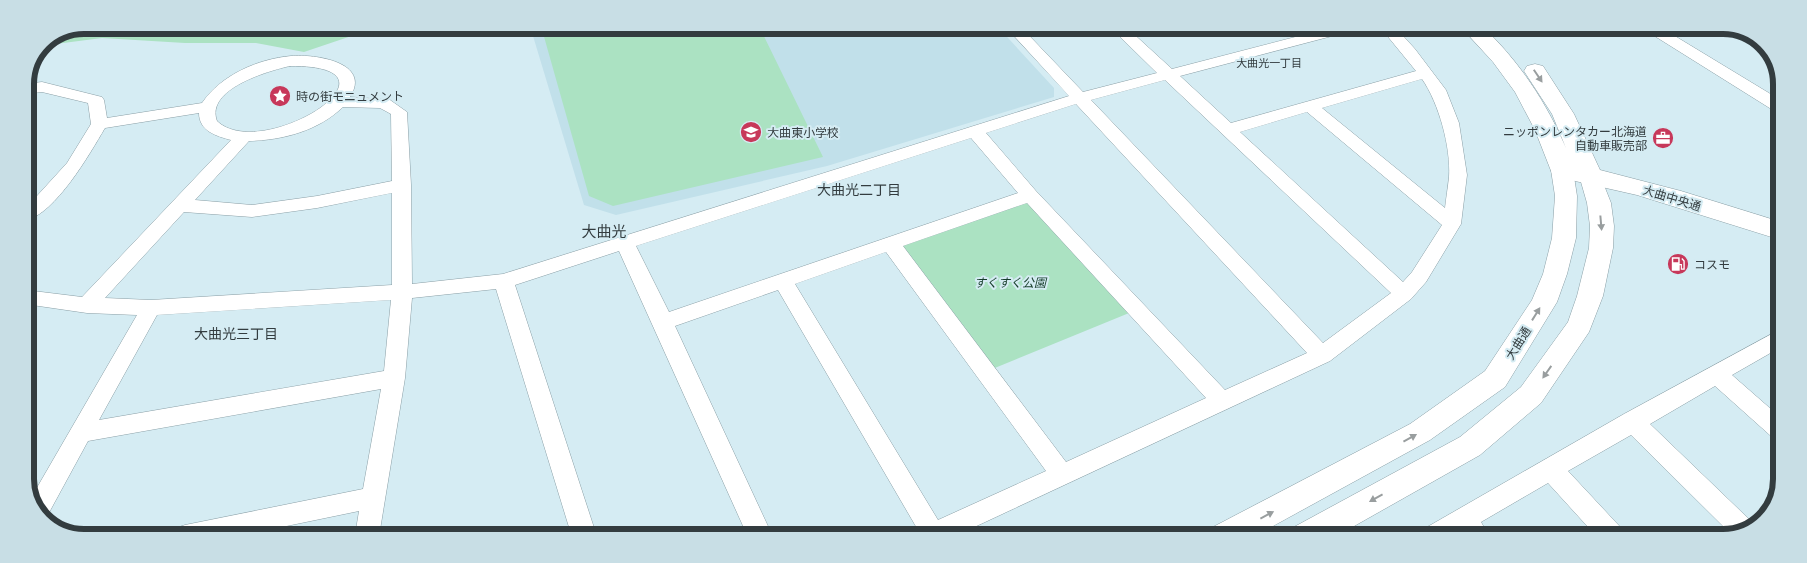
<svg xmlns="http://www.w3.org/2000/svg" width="1807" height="563" font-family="Lora,'Noto Sans JP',serif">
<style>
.built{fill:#c1e0ea}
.green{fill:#abe2c2}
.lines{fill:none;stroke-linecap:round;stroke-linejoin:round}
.minor-casing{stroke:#8a9fa6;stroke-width:1}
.tertiary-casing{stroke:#8a9fa6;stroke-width:1}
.secondary-casing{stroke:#8a9fa6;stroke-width:1}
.minor{fill:#fff;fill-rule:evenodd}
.tertiary{fill:#fff;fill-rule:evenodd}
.secondary{fill:#fff;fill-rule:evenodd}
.oneway{fill:#999e9f}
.labels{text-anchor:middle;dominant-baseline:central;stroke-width:4;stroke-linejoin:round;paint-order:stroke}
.far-neighbourhood-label{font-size:11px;fill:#333c3f;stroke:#d5ecf3}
.poi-label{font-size:12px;fill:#333c3f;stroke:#d5ecf3;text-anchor:start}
.street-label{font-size:12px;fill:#333c3f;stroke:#d5ecf3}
.park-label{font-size:12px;font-style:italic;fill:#163d2a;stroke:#d5ecf3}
.neighbourhood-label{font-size:14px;fill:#333c3f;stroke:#d5ecf3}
.quarter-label{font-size:15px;fill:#333c3f;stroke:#d5ecf3}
.rim{fill:none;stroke:#333c3f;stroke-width:6}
</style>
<rect width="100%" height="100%" fill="#d5ecf3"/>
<!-- built -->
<path class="built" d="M530 26H997L1054 88V97L827 166 616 215 584 205Z"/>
<!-- green -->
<path class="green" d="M83 25H384L304 52 256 43H185L102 38 40 46 42 42Z
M541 26H759L823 157 613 206 589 196Z
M1030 195 1134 311 985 372 891 244Z"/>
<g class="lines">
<!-- minor casing -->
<g class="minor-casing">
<path id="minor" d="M1005 26H1020L1083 92 1157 73 1109 26H1125L1172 69 1334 27H1357L1355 30 1180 76 1231 123 1416 71 1380 27H1395L1415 49 1446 90 1459 123 1467 175 1461 224 1426 282 1411 299 1330 361 953 537H914L918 530 778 290 675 326 773 537H748L619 251 515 285 597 537H572L496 289 412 298 405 378 379 536H355L359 511 238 536H172L176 528 185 525 363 489 381 389 88 441 45 520 37 515 31 498 137 315 87 313 25 304V290L82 297 231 140C216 136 199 131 199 113L105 128C89 155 56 213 25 221V205L36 197 67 163 91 124 88 103 42 92 25 94V84L42 82 102 97 104 100 107 118 202 103C221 75 258 59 291 56 315 54 372 62 350 97L390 100 407 112 411 185 412 284 503 274 1069 96ZM290 66C418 65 262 164 217 121 205 89 268 71 290 66ZM1422 79C1439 103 1451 148 1449 177 1448 187 1446 198 1445 208L1322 108ZM1165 80 1391 293 1323 343 1091 100ZM1076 104 1307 353 1225 390 1036 191 986 133ZM343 107 380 108 391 114 392 181 317 196 252 205 195 200 249 141C283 140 318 131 343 107ZM1307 112 1442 225 1412 272 1403 282 1240 132ZM971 138 1018 193 669 312 636 246ZM392 193V285L151 300 105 298 184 212 252 217 317 208ZM1027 203 1206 398 1066 462 903 246ZM886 252 1046 471 938 520 795 284ZM391 300 384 371 99 420 157 315Z
M1643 27H1660L1782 101V113L1776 112 1645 30Z
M1781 329V347L1732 375 1780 417V439L1772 437 1715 386 1650 424 1753 523 1755 528 1732 535 1631 435 1568 471 1623 530 1626 538H1598L1548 483 1481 522 1490 538H1463L1460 534 1454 538H1419L1422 530 1624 414Z"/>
</g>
<!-- tertiary casing -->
<g class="tertiary-casing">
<path id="tertiary" d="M1562 163 1570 165 1573 170 1577 196 1576 238 1567 274 1557 302 1505 387 1430 440 1253 537H1209L1213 527 1410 424 1485 371 1532 300 1543 274 1552 238 1555 196 1551 170 1554 165Z
M1590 168 1598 170 1611 203 1614 226 1613 248 1603 296 1589 332 1541 403 1480 455 1333 538 1290 537 1294 527 1460 437 1521 387 1568 322 1577 296 1589 248 1590 226 1587 203 1579 175 1582 170Z"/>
</g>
<!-- secondary casing -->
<g class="secondary-casing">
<path id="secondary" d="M1461 27H1483C1519 61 1546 102 1566 148L1552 114 1524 71 1527 66 1535 64 1543 66 1574 114 1600 170 1681 191 1781 222V240L1637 195 1553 176 1535 130 1515 92 1493 62Z"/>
</g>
<!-- minor -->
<use href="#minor" class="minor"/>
<!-- tertiary -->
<use href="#tertiary" class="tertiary"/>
<!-- secondary -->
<use href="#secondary" class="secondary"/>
</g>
<!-- one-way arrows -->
<defs><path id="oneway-solid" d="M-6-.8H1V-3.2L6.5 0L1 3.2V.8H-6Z" transform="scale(1.25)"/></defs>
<g class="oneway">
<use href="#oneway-solid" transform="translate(1538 76) rotate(56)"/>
<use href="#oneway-solid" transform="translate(1601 223) rotate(85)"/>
<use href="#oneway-solid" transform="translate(1536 314) rotate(-58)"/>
<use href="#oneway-solid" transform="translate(1547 372) rotate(125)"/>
<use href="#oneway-solid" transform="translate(1410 438) rotate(-29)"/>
<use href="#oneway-solid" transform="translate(1376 498) rotate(151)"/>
<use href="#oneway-solid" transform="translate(1267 515) rotate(-28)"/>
</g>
<!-- icons -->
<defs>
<g id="sight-disc" transform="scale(1.125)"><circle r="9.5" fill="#c7385a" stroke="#d5ecf3"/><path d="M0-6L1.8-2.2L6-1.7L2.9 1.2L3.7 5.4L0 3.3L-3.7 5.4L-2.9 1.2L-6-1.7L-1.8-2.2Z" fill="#fff"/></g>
<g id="school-disc" transform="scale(1.125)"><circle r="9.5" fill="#c7385a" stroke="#d5ecf3"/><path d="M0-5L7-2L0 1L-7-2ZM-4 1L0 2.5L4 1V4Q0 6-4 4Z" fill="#fff"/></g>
<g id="office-disc" transform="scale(1.125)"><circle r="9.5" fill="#c7385a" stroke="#d5ecf3"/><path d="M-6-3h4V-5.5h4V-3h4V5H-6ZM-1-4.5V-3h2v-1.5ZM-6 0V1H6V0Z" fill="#fff"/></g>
<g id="fuel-disc" transform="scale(1.125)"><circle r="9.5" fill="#c7385a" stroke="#d5ecf3"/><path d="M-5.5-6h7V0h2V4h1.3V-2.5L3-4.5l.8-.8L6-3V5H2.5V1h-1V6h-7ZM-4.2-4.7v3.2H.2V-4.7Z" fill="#fff"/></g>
</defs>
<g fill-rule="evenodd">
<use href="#sight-disc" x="280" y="96"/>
<use href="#school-disc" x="751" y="132"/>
<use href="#office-disc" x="1663" y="138"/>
<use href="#fuel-disc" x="1678" y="264"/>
</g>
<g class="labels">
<!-- far-neighbourhood labels -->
<g class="far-neighbourhood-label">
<text x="1269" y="63">大曲光一丁目</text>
</g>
<!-- poi labels -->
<g class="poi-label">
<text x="296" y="96">時の街モニュメント</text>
<text x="1647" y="131" text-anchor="end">ニッポンレンタカー北海道<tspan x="1647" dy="14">自動車販売部</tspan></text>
<text x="767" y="132">大曲東小学校</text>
<text x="1694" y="264">コスモ</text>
</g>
<!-- street labels -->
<g class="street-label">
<text transform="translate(1672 198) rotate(17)">大曲中央通</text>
<text transform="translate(1518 343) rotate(-58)">大曲通</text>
</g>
<!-- park labels -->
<g class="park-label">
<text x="1010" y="282">すくすく公園</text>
</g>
<!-- neighbourhood labels -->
<g class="neighbourhood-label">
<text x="859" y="190">大曲光二丁目</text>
<text x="236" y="334">大曲光三丁目</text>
</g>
<!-- quarter labels -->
<g class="quarter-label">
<text x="604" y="231">大曲光</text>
</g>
</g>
<!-- crop -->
<path d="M0 0H1807V563H0ZM84 34H1723A50 50 0 0 1 1773 84V479A50 50 0 0 1 1723 529H84A50 50 0 0 1 34 479V84A50 50 0 0 1 84 34Z" fill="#c8dee5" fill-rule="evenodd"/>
<path class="rim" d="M84 34H1723A50 50 0 0 1 1773 84V479A50 50 0 0 1 1723 529H84A50 50 0 0 1 34 479V84A50 50 0 0 1 84 34Z"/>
</svg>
